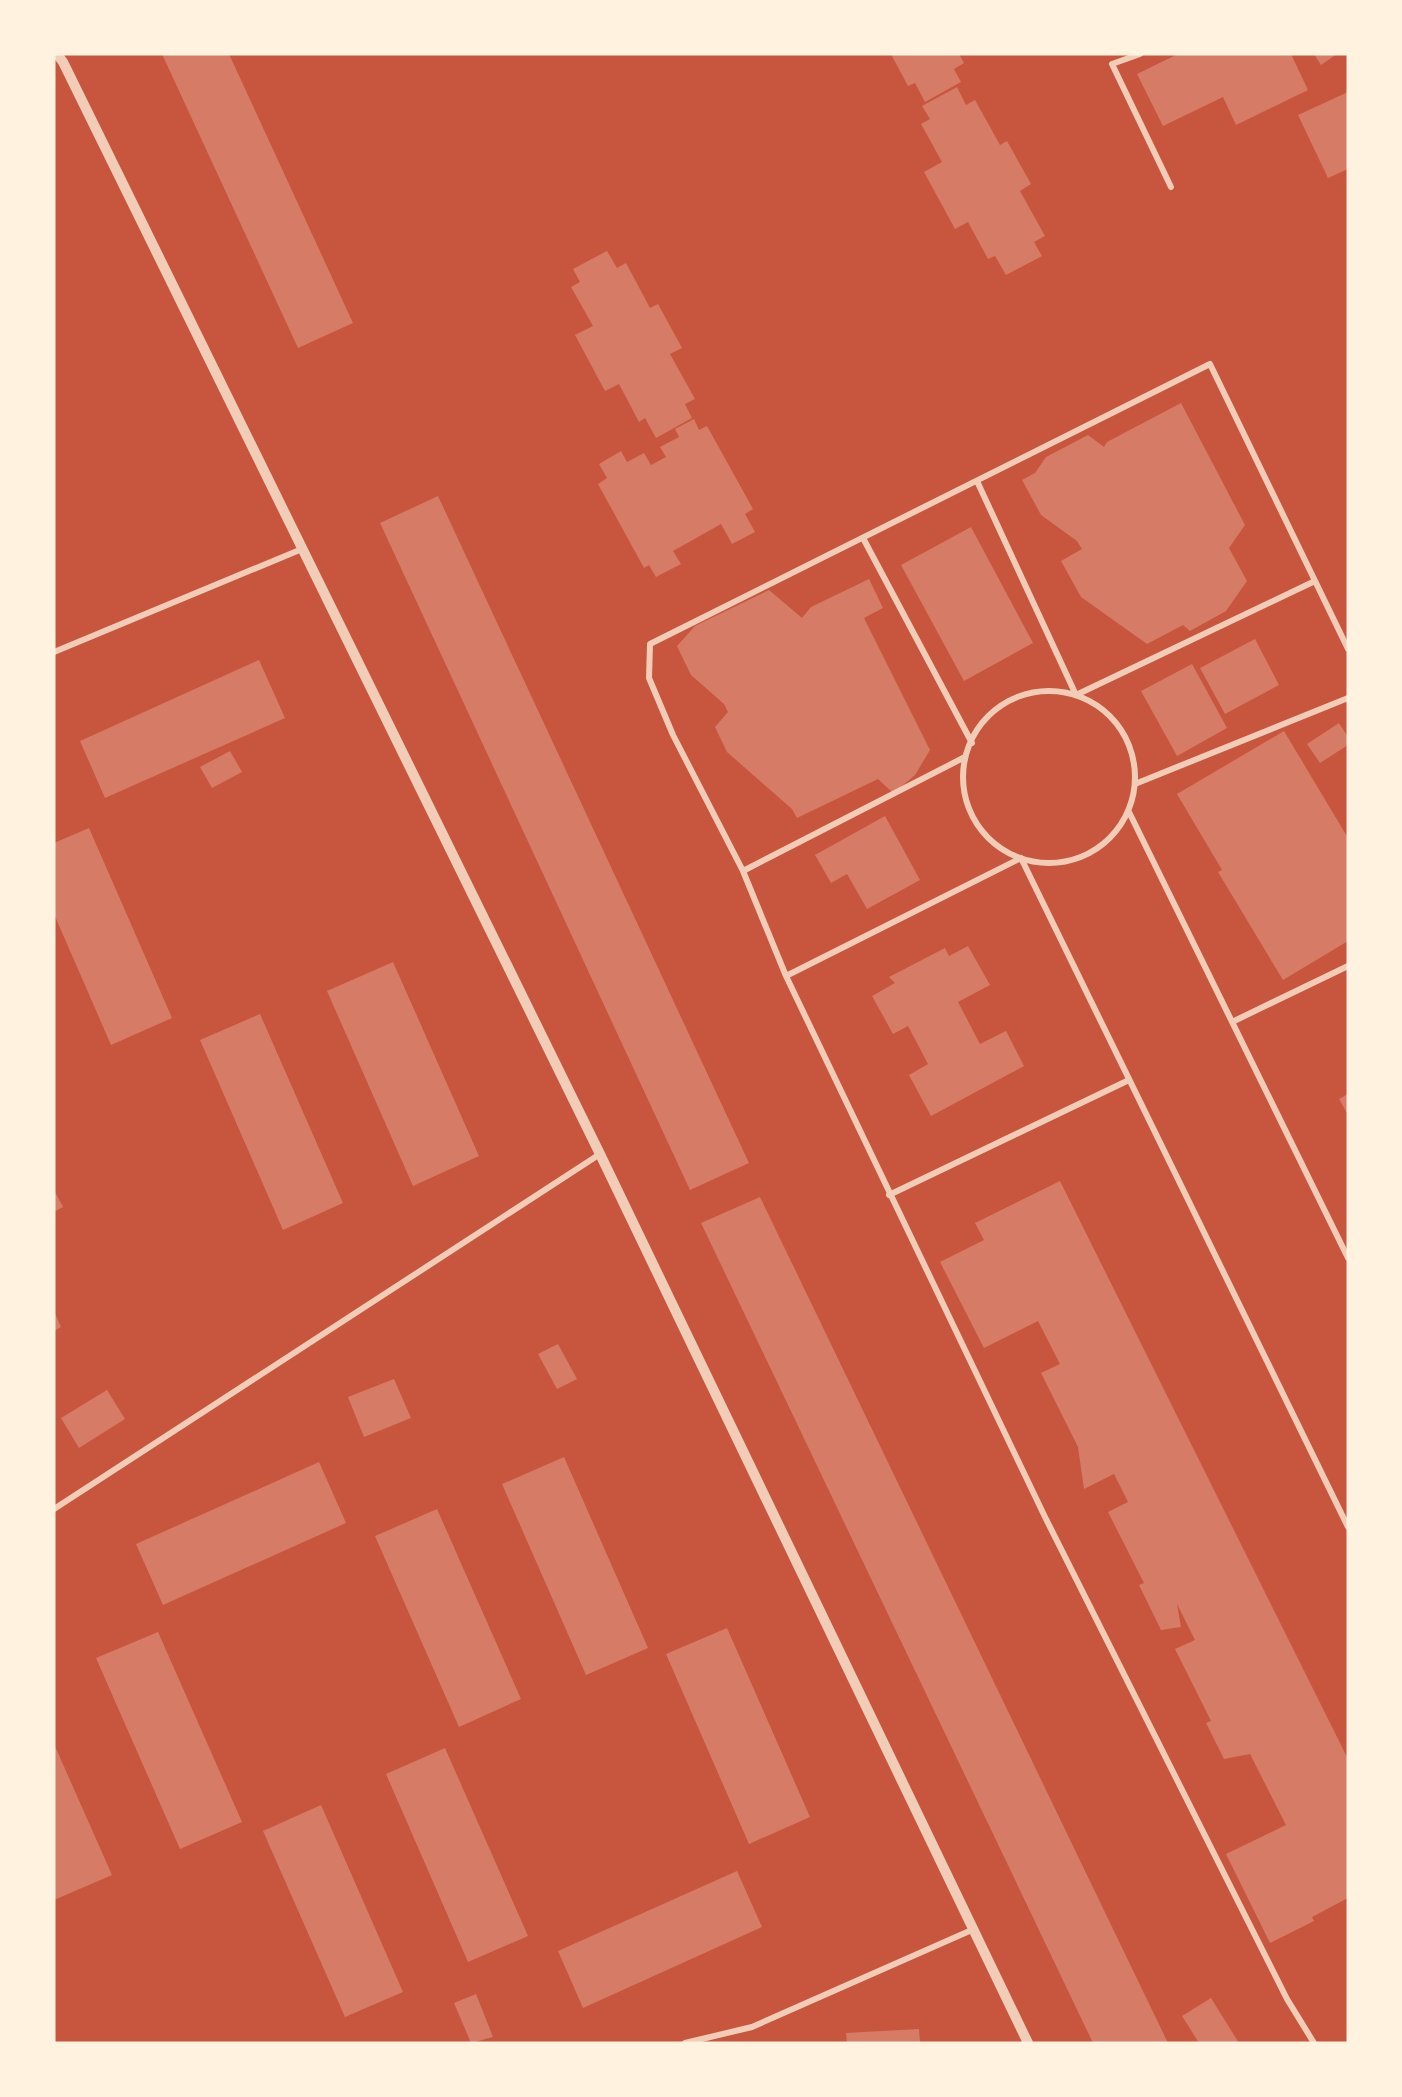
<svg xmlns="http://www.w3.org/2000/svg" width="1402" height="2097" font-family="'DejaVu Sans',sans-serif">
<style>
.building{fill:#d67c66}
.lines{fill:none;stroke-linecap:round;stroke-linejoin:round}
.minor{stroke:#f1ccb7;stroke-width:6}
.tertiary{stroke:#f1ccb7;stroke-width:10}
</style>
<rect width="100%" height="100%" fill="#c8553d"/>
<!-- building -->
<path class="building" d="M162 54H229L353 323 298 348Z
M891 54H959L964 63 954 69 961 82 925 102 915 83 908 86Z
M1178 54H1291L1308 90 1236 125 1223 97 1163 126 1137 74Z
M1314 54H1337L1321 65Z
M957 87 966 105 975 100 1000 145 1007 141 1031 184 1020 191 1045 236 1034 242 1042 256 1006 275 995 256 988 259 968 222 955 229 924 172 942 162 921 124 930 119 922 106Z
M1348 92V169L1328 178 1298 115Z
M607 251 617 268 626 263 650 308 658 304 682 348 670 354 695 399 685 404 692 418 656 438 645 418 639 422 619 384 605 391 575 335 593 326 571 287 580 282 573 269Z
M1181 403 1245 525 1229 548 1247 581 1226 611 1190 631 1183 625 1147 644 1081 597 1061 561 1082 549 1077 541 1041 515 1022 480 1035 473 1046 457 1088 435 1104 447 1107 442Z
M694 419 699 430 707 426 753 509 745 514 755 532 732 544 721 524 673 551 681 564 656 577 649 565 644 568 598 484 607 478 599 464 621 451 627 462 644 453 651 465 666 457 660 447 679 437 675 429Z
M438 496 749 1163 690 1190 380 523Z
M971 527 1033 643 964 681 901 565Z
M869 579 883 608 864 618 930 750 915 775 895 792H892L878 779 797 818 792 809 727 752 715 727 728 712 724 704 691 675 677 646 695 626 769 590 802 618 811 607Z
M1255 639 1279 685 1225 714 1200 668Z
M259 660 285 718 105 798 80 741Z
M1192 664 1227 728 1177 756 1141 691Z
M1339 723 1348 737V745L1320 763 1307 744Z
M1284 731 1348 838V941L1283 980 1218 872 1222 870 1177 794Z
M230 751 242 772 212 788 200 767Z
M885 816 920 880 867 909 847 874 831 883 815 855Z
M89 828 172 1018 111 1045 54 914V843Z
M968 946 990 985 958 1002 980 1044 1006 1031 1024 1066 931 1116 909 1075 928 1064 908 1026 893 1034 872 996 895 983 889 977 945 948 949 956Z
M393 962 479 1156 413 1186 327 991Z
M260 1014 343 1203 283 1230 200 1040Z
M1348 1094V1115L1339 1099Z
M1060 1181 1348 1759V1898L1312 1917 1314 1921 1270 1943 1226 1854 1286 1825 1250 1754 1224 1759 1206 1723 1211 1721 1175 1649 1195 1640 1177 1604 1181 1627 1161 1630 1139 1585 1144 1583 1108 1512 1128 1502 1114 1474 1084 1489 1078 1447 1041 1373 1060 1364 1038 1321 984 1348 940 1262 984 1240 975 1223Z
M54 1190 63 1207 54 1212Z
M760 1197 1168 2043H1093L701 1223Z
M54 1311 61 1327 54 1331Z
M558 1344 577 1379 557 1389 538 1354Z
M394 1379 411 1418 364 1437 348 1397Z
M107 1390 125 1419 79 1448 61 1418Z
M564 1457 648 1648 586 1675 502 1484Z
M319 1462 346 1523 163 1605 136 1544Z
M437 1509 521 1699 459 1727 375 1536Z
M727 1628 810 1817 749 1844 666 1654Z
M158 1632 242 1822 180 1849 96 1658Z
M54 1744 112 1875 54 1900Z
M445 1748 528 1936 468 1962 386 1774Z
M321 1805 403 1992 345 2017 263 1831Z
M737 1871 762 1927 583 2008 558 1951Z
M476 1994 493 2037 471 2043 454 2003Z
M1211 1998 1239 2043H1199L1182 2016Z
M919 2029 920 2043H847L846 2033Z"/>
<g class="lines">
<!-- minor -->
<path class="minor" d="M1140 54 1112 64 1171 187
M977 481 1076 695 1315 581
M863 538 972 743
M54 652 302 549
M963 777a86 86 0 1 1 172 0a86 86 0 1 1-172 0Z
M1135 784 1348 698
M1129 812 1348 1258
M743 871 965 757
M786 976 1021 858 1348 1527
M1232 1022 1348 966
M889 1195 1129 1080
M54 1509 600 1154
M685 2043 752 2027 974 1929
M1314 2043 1287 1999 1045 1517 786 976 743 871 673 735 649 678 650 644 1210 364 1348 649"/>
<!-- tertiary -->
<path class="tertiary" d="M57 54 63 62 600 1154 1028 2043"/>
</g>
<!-- border -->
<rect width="1402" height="2097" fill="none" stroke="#fff3e0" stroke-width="111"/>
</svg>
